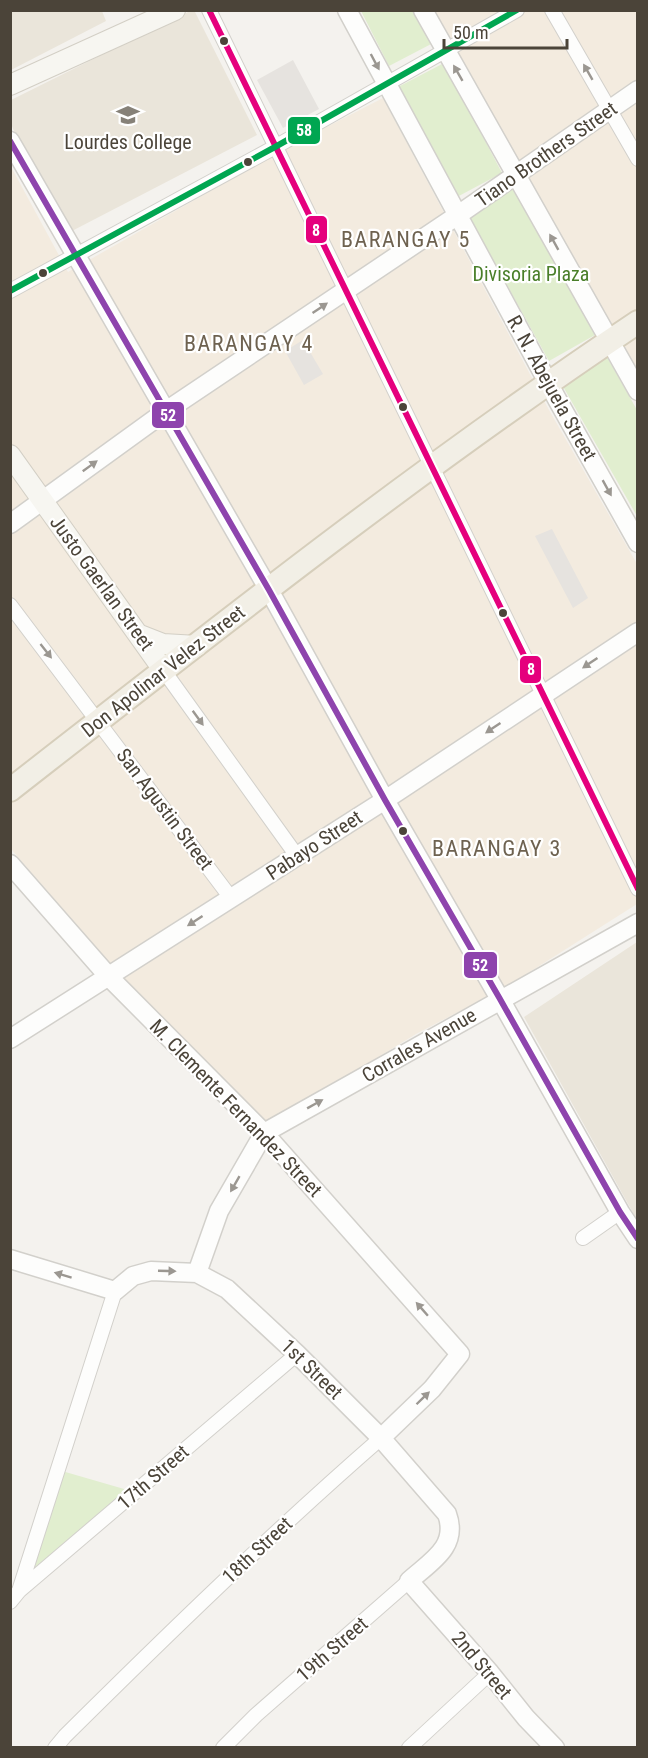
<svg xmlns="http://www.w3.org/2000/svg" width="648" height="1758" font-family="'Roboto Condensed',sans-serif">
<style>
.commercial{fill:#f3ebdf}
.education{fill:#eae5da}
.green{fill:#e1eecf}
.parking{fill:#e6e3df}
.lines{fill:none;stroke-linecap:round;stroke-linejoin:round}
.minor-casing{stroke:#d2d0cb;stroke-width:16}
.tertiary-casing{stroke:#d2d0cb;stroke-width:21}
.secondary-casing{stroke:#d3cfc5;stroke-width:22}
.primary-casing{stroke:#d6cebb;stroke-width:26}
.minor{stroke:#fdfdfc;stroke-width:14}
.tertiary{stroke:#fdfdfc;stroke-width:18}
.secondary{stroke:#f7f6f1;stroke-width:20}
.primary{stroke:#f2efe6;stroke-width:22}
.bus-1-casing{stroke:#fff;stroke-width:10}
.bus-2-casing{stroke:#fff;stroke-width:10}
.bus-3-casing{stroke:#fff;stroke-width:10}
.bus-1{stroke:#e5007d;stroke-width:6}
.bus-2{stroke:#8e44ad;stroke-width:6}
.bus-3{stroke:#00a651;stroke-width:6}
.oneway{fill:#9b9791}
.bus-dot{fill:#4b4439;stroke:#fff;stroke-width:2}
.labels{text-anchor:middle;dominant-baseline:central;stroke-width:4.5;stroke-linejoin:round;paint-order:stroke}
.poi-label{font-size:20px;fill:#4b4439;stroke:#fff}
.street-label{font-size:20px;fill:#4b4439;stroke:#fff}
.park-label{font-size:20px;fill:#4a7f2a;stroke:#fff}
.quarter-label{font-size:22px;letter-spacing:1.5px;fill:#6e6250;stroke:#fff}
.line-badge{stroke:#fff;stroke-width:2}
.badge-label{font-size:16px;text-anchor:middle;font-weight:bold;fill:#fff}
</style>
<rect width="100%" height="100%" fill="#f4f2ee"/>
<!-- commercial -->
<path class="commercial" d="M435 11H637V376L459 59Z
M383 98 549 410 637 564V904L506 987 416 1034 264 1127 112 966 11 849 10 165 68 272 286 148Z"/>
<!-- education -->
<path class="education" d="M11 10 102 11 106 21 11 70Z
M194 10 257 135 70 232 13 129 11 123V100L190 11Z
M637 942V1220L524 1017Z"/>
<!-- green -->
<path class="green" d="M361 11H419L435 42 389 66Z
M444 63 502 173 457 197 398 87Z
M513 188 595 335 549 361 467 213Z
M607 357 637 410V516L561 383Z
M62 1471 131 1491 32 1571Z"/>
<!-- parking -->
<path class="parking" d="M293 60 319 109 283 128 257 80Z
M303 340 323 374 304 385 285 351Z
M552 529 588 598 573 608 535 536Z"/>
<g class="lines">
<!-- minor casing -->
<g class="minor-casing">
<path id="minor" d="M209 10 638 889
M552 10 638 159
M10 291 275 147 517 10
M10 605 231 898
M164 671 297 856
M583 1238 620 1212
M19 1591 115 1291
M10 1602 19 1591 297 1354
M55 1748 65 1736C168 1634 272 1533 381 1438
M223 1748 256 1715 409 1581
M409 1748 490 1673"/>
</g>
<!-- tertiary casing -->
<g class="tertiary-casing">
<path id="tertiary" d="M347 10 558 401 638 543
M423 10 638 391
M10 141 269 590 385 800 500 999 620 1212 638 1239
M10 524 166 411 458 215 638 90
M10 864 109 977 264 1133 460 1354 432 1389 381 1438
M10 1039 385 800 638 632
M264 1133 638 923
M10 1259 115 1291 133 1276 151 1271 197 1273 227 1289 297 1354 381 1438 447 1514C459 1547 430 1562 409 1581L490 1673 526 1718 555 1748
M197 1273 219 1211 264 1133"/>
</g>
<!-- secondary casing -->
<g class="secondary-casing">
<path id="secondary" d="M10 85 175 10
M10 455 164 671
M140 635 163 644 197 646"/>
</g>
<!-- primary casing -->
<g class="primary-casing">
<path id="primary" d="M10 790C216 629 421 467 638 322"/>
</g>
<!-- minor -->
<use href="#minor" class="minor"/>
<!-- tertiary -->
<use href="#tertiary" class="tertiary"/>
<!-- secondary -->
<use href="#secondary" class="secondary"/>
<!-- primary -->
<use href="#primary" class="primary"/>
<!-- bus-1 casing -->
<g class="bus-1-casing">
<path id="bus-1" d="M209 10 638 889"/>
</g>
<!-- bus-2 casing -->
<g class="bus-2-casing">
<path id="bus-2" d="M10 141 269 590 385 800 500 999 620 1212 638 1239"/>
</g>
<!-- bus-3 casing -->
<g class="bus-3-casing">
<path id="bus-3" d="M10 291 275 147 517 10"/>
</g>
<!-- bus-1 -->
<use href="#bus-1" class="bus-1"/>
<!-- bus-2 -->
<use href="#bus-2" class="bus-2"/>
<!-- bus-3 -->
<use href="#bus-3" class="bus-3"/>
</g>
<!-- one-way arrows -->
<defs><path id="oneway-solid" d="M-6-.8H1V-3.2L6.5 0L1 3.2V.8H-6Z" transform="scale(1.5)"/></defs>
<g class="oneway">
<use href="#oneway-solid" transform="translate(375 62) rotate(62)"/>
<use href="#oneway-solid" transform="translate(588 72) rotate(-120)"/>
<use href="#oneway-solid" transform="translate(458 73) rotate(-120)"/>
<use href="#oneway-solid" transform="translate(554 242) rotate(-119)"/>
<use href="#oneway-solid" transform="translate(320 308) rotate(-34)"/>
<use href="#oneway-solid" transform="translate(90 466) rotate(-36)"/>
<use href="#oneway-solid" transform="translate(607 488) rotate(61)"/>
<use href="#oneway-solid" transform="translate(46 651) rotate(52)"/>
<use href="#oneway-solid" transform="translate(590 663) rotate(146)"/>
<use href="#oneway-solid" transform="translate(198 718) rotate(54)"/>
<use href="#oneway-solid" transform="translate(493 728) rotate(146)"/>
<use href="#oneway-solid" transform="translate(195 921) rotate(147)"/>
<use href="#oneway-solid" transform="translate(315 1104) rotate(-29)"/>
<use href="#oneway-solid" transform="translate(235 1184) rotate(120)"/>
<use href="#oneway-solid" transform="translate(167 1271) rotate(2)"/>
<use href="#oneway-solid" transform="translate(63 1275) rotate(-163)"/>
<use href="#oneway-solid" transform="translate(422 1309) rotate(-131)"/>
<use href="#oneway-solid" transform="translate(423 1398) rotate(-44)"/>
</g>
<!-- icons -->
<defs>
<g id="university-bare" transform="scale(1.8)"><path d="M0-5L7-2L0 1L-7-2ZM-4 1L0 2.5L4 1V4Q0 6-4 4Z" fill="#868178" stroke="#fff" stroke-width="2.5" paint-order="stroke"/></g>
</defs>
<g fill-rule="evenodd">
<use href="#university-bare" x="128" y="115"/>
</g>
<!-- markers -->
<g class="bus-dot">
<circle cx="224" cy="41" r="5"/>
<circle cx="248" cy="162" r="5"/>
<circle cx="43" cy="273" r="5"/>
<circle cx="403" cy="407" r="5"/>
<circle cx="503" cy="613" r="5"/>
<circle cx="403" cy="831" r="5"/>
</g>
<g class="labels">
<!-- poi labels -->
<g class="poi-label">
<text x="128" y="142">Lourdes College</text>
</g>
<!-- street labels -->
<g class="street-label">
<text transform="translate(546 154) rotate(-35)">Tiano Brothers Street</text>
<text transform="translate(552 388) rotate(61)">R. N. Abejuela Street</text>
<text transform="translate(102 583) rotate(54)">Justo Gaerlan Street</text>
<text transform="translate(163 671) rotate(-38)">Don Apolinar Velez Street</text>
<text transform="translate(165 809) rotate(53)">San Agustin Street</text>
<text transform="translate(314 845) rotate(-33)">Pabayo Street</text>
<text transform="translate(419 1045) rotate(-30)">Corrales Avenue</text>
<text transform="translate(236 1108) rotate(46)">M. Clemente Fernandez Street</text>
<text transform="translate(312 1369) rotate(44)">1st Street</text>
<text transform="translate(153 1477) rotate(-41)">17th Street</text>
<text transform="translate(257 1550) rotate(-43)">18th Street</text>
<text transform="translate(332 1649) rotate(-41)">19th Street</text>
<text transform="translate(482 1665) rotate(50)">2nd Street</text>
</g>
<!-- park labels -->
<g class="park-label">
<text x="531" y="274">Divisoria Plaza</text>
</g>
<!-- quarter labels -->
<g class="quarter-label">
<text x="406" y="239">BARANGAY 5</text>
<text x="249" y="343">BARANGAY 4</text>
<text x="497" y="848">BARANGAY 3</text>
</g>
</g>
<g class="line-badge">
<rect x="287" y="116" width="34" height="29" rx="6" fill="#00a651"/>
<rect x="305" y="215" width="23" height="29" rx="6" fill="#e5007d"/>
<rect x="151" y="401" width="34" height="28" rx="6" fill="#8e44ad"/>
<rect x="519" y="655" width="23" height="29" rx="6" fill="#e5007d"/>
<rect x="463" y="951" width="35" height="28" rx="6" fill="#8e44ad"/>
</g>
<g class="badge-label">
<text x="304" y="136">58</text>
<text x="316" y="236">8</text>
<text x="168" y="421">52</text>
<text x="531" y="675">8</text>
<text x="480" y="971">52</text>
</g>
<!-- border -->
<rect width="648" height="1758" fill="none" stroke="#4b4439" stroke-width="24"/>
<!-- scale -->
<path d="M444 39v9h123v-9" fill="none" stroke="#4b4439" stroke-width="3"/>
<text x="453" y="39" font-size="18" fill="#4b4439" stroke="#ffffff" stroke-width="4.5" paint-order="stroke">50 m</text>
</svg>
